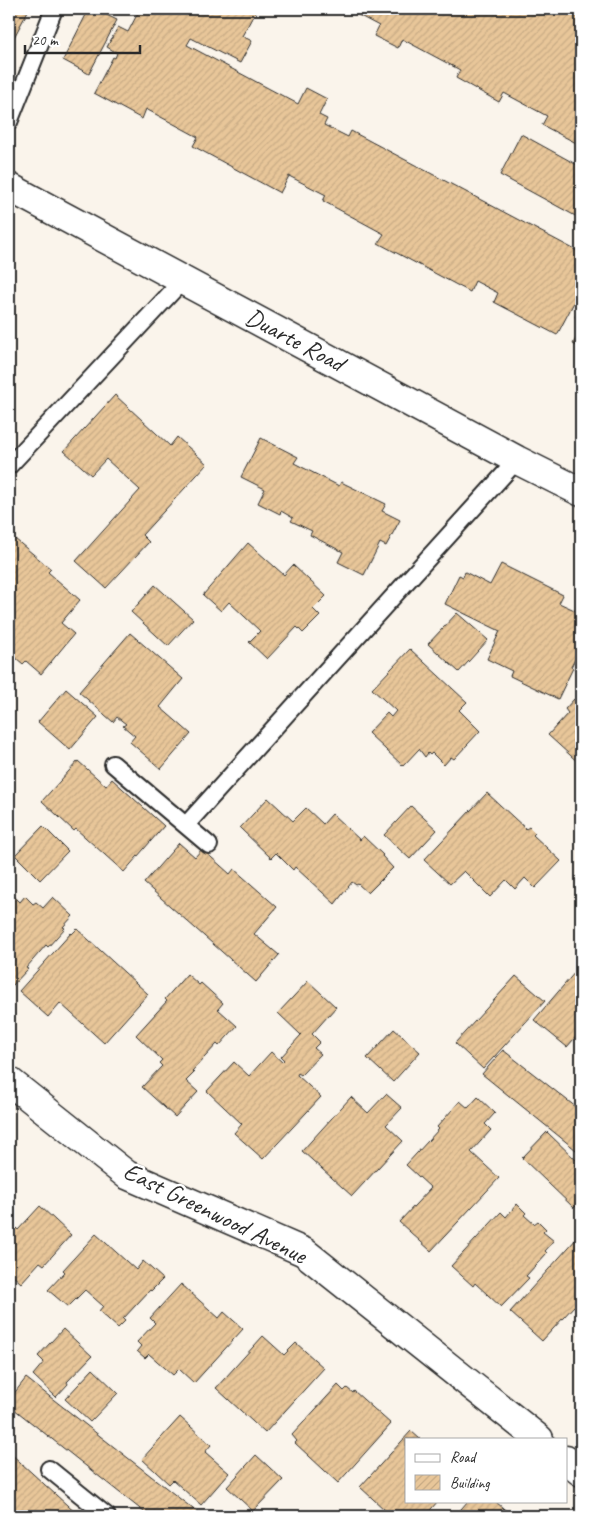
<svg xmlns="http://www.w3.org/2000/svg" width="590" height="1525" font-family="Caveat,sans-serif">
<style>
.building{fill:url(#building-hatch);stroke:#2b2b2b}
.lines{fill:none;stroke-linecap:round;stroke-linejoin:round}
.service-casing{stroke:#2b2b2b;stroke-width:20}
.minor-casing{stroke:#2b2b2b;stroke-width:31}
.secondary-casing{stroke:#2b2b2b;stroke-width:31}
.service{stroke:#fff;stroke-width:16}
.minor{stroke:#fff;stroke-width:28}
.secondary{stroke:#fff;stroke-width:28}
.labels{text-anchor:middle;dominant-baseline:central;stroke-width:5;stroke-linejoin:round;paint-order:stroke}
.street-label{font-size:25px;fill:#2b2b2b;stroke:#fff}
</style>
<defs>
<pattern id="building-hatch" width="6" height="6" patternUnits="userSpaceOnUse" patternTransform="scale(1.25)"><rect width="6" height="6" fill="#e8c699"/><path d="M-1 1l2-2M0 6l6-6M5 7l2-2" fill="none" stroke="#c7aa84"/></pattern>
</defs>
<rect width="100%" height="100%" fill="#faf4eb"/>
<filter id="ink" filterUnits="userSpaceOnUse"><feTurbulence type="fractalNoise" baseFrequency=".02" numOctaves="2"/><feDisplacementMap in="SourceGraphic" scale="10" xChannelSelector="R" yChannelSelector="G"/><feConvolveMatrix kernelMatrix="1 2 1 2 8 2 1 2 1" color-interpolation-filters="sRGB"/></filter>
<g filter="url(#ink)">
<!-- building -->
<path class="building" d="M9 9H29L11 43 9 42Z
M89 9H94L117 20 89 74 63 60Z
M111 9H124L122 14Z
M140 9H257L242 36 252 41 240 63 191 38 187 45 298 104 306 88 327 99 319 115 327 119 324 125 348 137 351 131 581 253V289L557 335 494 302 498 293 475 281 470 292 378 243 384 234 323 201 326 195 289 176 280 193 193 146 198 137 146 109 142 119 94 93 113 57 115 58 117 53 107 47 118 27 128 32Z
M347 9H566L581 17V142L580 145 542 125 547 116 504 93 499 102 456 78 460 70 402 39 398 48 374 36 379 26Z
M521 134 581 167V219L500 175Z
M581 306V320L575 317Z
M581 329V348L573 344Z
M115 395 170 446 177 437 207 464 142 535 149 542 106 588 76 561 140 490 106 459 91 475 64 451Z
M261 438 298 457 294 463 339 486 341 482 386 504 382 511 400 520 386 546 380 543 364 575 338 562 343 552 310 535 312 531 291 521 293 518 281 511 280 514 258 503 265 489 241 477Z
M9 534 51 569 48 572 80 600 61 623 74 634 41 674 26 661 23 664 9 652Z
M248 543 284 575 293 565 326 596 313 609 320 616 303 633 297 627 267 659 249 642 260 631 229 602 221 611 203 595Z
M501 564 563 595 559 603 581 613V647L571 667 573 668 558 699 510 676 512 671 487 659 500 631 445 604 459 575 463 577 465 572 490 585Z
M155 585 193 619 168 646 131 612Z
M457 613 488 640 459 672 428 644Z
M130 633 183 679 160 707 191 734 161 769 130 742 135 736 123 726 126 724 117 717 113 722 79 692Z
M410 649 467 702 459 710 480 731 454 759 451 757 444 765 432 753 430 755 428 753 425 757 419 749 403 766 368 733 387 713 391 717 396 711 372 689Z
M66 689 98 717 70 750 38 722Z
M581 695V765L548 735 568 713 565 709 574 699 576 701Z
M78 761 106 786 112 779 164 826 124 872 76 829 74 831 42 801Z
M487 793 526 829 529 827 535 833 533 835 561 861 535 888 525 878 515 889 506 880 490 897 464 871 450 884 424 860Z
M268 798 293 821 306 808 323 824 332 814 360 840 363 836 383 855 382 856 393 868 368 893 358 884 356 885 352 882 335 904 295 867 293 870 276 853 271 858 240 828Z
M411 806 437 830 410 859 384 835Z
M43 826 68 851 40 880 15 855Z
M179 843 195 857 202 849 230 874 234 869 277 907 254 934 279 955 256 982 144 883Z
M9 891 20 902 25 896 33 904 36 902 43 908 53 897 73 916 63 927 65 928 48 947 46 945 26 968 28 969 12 986 9 983Z
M77 929 148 994 104 1043 60 1003 48 1017 19 991 71 933 72 934Z
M576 971 581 975V1031L567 1047 534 1020Z
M187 974 199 985 201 983 223 1003 218 1009 237 1026 219 1046 217 1044 192 1071 194 1073 186 1081 198 1092 175 1117 142 1087 162 1066 159 1063 162 1060 136 1035 167 1001 165 999Z
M516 976 545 1001 483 1069 455 1043Z
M308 981 336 1007 312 1034 320 1042 314 1048 321 1054 301 1075 298 1073 297 1075 321 1097 263 1159 234 1133 242 1124 207 1091 234 1062 249 1076 271 1052 282 1062 284 1060 281 1057 301 1035 278 1013Z
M394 1029 420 1052 393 1082 367 1058Z
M503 1050 581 1111V1154L482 1074Z
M386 1094 402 1108 386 1125 403 1141 352 1196 302 1151 351 1097 368 1113Z
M478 1097 495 1113 485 1124 491 1130 471 1152 499 1178 431 1251 399 1222 431 1188 406 1165 439 1129 437 1127 460 1101 468 1108Z
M547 1132 577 1161 574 1165 581 1172V1201L574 1208 522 1158Z
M517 1204 526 1213 524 1215 534 1224 538 1221 546 1229 543 1232 554 1241 545 1251 547 1253 526 1276 529 1278 501 1307 475 1283 473 1286 451 1266 501 1212 506 1217Z
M40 1206 71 1235 44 1265 40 1262 21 1283 11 1274 9 1277V1221L18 1230Z
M96 1234 136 1270 143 1261 163 1279 151 1291 150 1290 123 1319 125 1321 118 1328 99 1311 103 1306 85 1290 68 1307 48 1290 65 1272 63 1270Z
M578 1237 581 1240V1312L574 1306 542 1341 510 1312Z
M181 1284 219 1318 224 1312 243 1329 194 1383 179 1369 173 1375 149 1354 145 1358 137 1351 141 1346 137 1342 155 1323 150 1318Z
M63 1329 92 1356 67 1382 68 1384 56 1397 33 1375 44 1362 38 1356Z
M263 1336 284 1355 296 1343 324 1368 265 1433 216 1388Z
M93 1369 118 1393 90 1422 65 1399Z
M26 1378 202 1516H149L9 1405V1400Z
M338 1385 344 1391 347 1388 353 1393 354 1391 391 1424 338 1483 295 1443 297 1441 292 1435Z
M180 1417 211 1445 205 1452 229 1473 201 1505 173 1480 169 1484 142 1459Z
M411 1431 420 1439H406V1501H438L425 1516H379L385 1510 360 1487Z
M9 1452 79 1516H9Z
M256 1455 283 1480 253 1511 227 1487Z
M468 1501H495L512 1516H455Z
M318 1511 324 1516H313Z"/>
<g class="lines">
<!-- service casing -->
<g class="service-casing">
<path id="service" d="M9 122 54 9
M9 466 183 280
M113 764 209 845
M186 825 517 460
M49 1469 107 1516"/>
</g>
<!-- minor casing -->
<g class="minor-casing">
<path id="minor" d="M9 1081 127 1175 304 1252 539 1439
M566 1460 581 1472"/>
</g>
<!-- secondary casing -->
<g class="secondary-casing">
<path id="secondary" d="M9 187 517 460 581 492"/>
</g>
<!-- service -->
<use href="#service" class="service"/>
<!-- minor -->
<use href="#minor" class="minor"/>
<!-- secondary -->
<use href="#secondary" class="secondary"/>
</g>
</g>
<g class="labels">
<!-- street labels -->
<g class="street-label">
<text transform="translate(295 340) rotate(28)">Duarte Road</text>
<text transform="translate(215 1213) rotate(26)">East Greenwood Avenue</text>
</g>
</g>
<!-- margin -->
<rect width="590" height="1525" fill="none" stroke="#fff" stroke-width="30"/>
<rect x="15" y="15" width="560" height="1495" fill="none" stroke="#2b2b2b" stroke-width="2" filter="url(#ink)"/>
<!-- legend -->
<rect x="405" y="1438" width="162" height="65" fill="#ffffff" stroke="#aaaaaa"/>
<rect x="415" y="1454" width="25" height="8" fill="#ffffff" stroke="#aaaaaa"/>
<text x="450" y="1462" font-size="15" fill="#2b2b2b">Road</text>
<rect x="415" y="1475" width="25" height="15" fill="url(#building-hatch)" stroke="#aaaaaa"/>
<text x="450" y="1488" font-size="15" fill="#2b2b2b">Building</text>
<!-- scale -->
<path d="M25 45v8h115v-8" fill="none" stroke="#2b2b2b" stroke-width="2.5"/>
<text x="32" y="45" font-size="15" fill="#2b2b2b" stroke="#ffffff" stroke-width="4" paint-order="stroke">20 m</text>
</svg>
